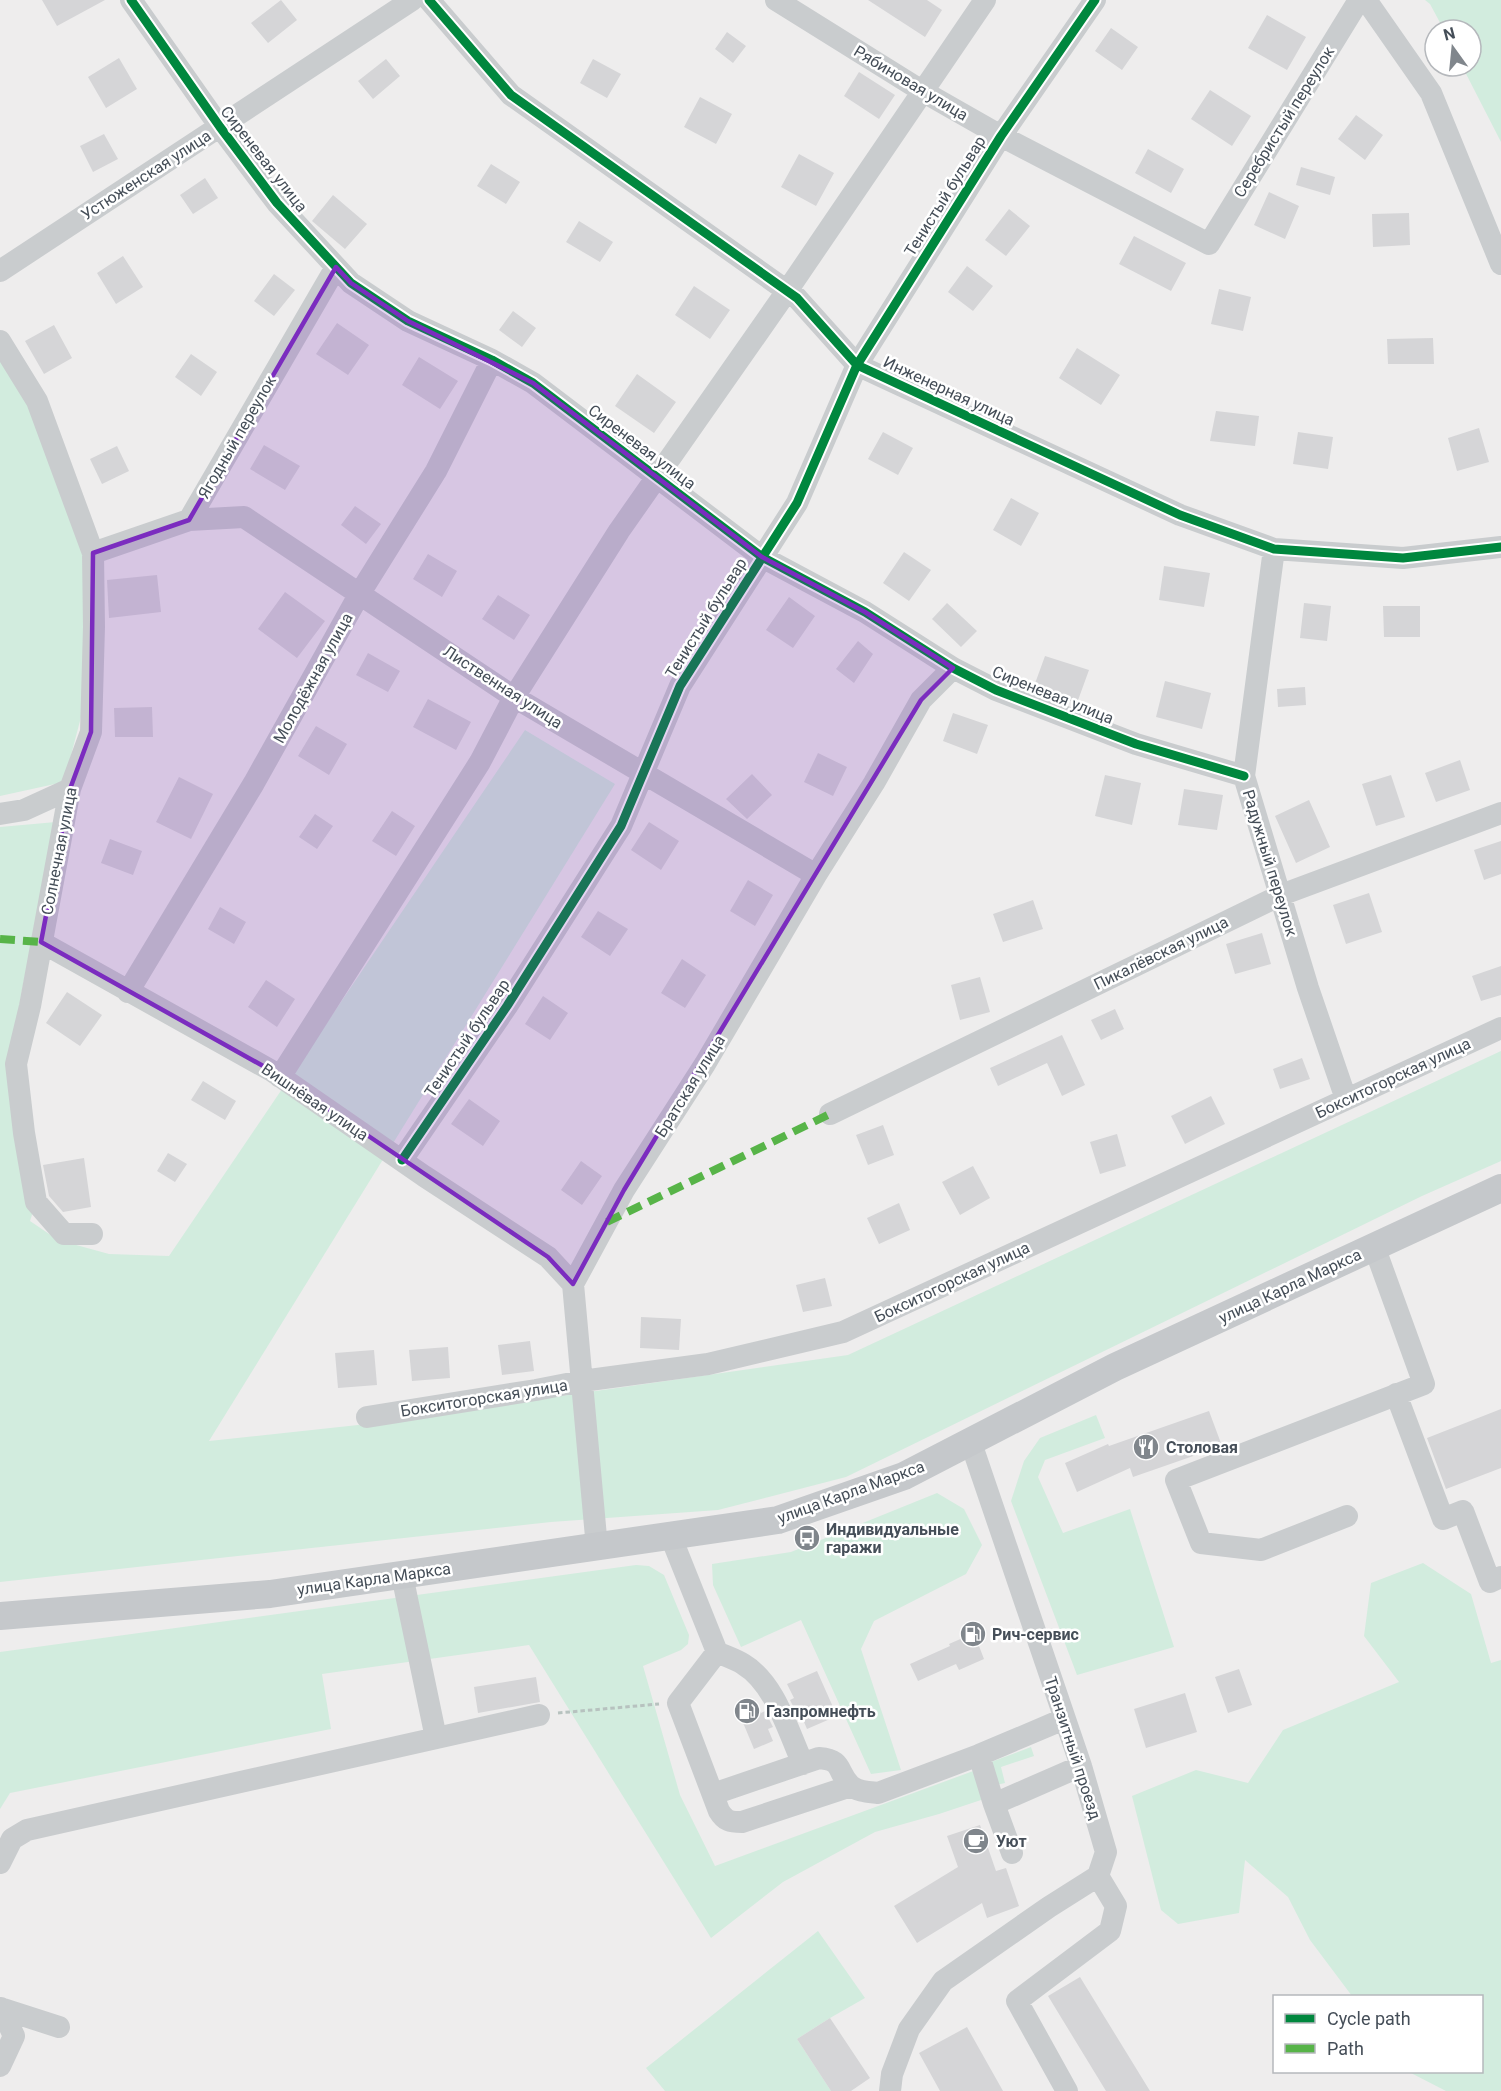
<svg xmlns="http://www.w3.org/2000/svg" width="1501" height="2091" font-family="Roboto,sans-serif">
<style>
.green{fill:#d2ecde}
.building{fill:#d5d5d7}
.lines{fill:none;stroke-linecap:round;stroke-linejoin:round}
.path{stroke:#b7c2bf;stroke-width:3;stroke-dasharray:4.5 3;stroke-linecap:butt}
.minor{stroke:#c9ccce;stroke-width:22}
.major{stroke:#c5c8cb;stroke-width:28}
.quiet{stroke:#57b448;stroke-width:8;stroke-dasharray:15 8;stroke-linecap:butt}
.cycleway-casing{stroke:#fff;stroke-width:13}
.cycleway{stroke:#00873e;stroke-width:9}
.marked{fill:#7b2cbf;fill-opacity:0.2;stroke:#7b2cbf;stroke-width:4.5;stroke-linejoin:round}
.labels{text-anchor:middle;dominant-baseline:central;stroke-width:5;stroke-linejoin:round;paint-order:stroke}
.street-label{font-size:16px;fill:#454e58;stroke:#fff}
.poi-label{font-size:16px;font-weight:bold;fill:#454e58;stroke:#fff;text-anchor:start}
</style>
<rect width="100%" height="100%" fill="#eeeded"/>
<!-- green -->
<path class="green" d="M1425 0H1501V142L1462 66H1471V30H1444L1430 4Z
M0 359 26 397 84 544 86 698 64 782 0 796Z
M525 730 615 784 209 1441 358 1425 848 1355 1501 1051V1161L1422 1196 846 1477 718 1510 551 1522 0 1582V827L56 822 21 995 15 1080 36 1202 30 1221 58 1240 109 1254 169 1256Z
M1096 1415 1105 1438 1045 1460 1038 1477 1063 1533 1130 1509 1174 1647 1077 1675 1011 1501 1024 1461 1040 1438Z
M937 1493 964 1509 982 1545 966 1574 874 1621 861 1649 901 1770 871 1774 801 1620 741 1647 713 1585 712 1564 791 1552Z
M1423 1563 1471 1594 1491 1663 1501 1660V2091H1446L1409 2072H1482V1996H1352L1310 1940 1288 1897 1245 1860 1239 1913 1178 1924 1161 1910 1132 1796 1196 1770 1248 1783 1283 1730 1399 1682 1364 1636 1371 1583Z
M636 1565 649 1566 664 1575 689 1635 688 1644 681 1650 643 1666 680 1795 715 1866 976 1770 984 1799 939 1814 875 1832 783 1882 711 1938 529 1645 322 1674 331 1729 10 1793 0 1809V1652Z
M1031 1747 1034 1756 1001 1767 1005 1783 996 1785 991 1762Z
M818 1931 865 1998 830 2018 797 2039 831 2091H665L646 2068Z"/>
<!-- building -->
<path class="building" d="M42 0H105L57 26Z
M281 0 297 20 268 43 251 23Z
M868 0H927L942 10 925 37Z
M1267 15 1306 37 1287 70 1248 48Z
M1111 28 1138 47 1122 70 1095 51Z
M727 32 746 46 733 63 715 49Z
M119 58 137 89 106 108 88 77Z
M386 59 400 76 373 99 358 81Z
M593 59 621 74 607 98 580 83Z
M859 72 895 95 879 119 844 96Z
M1210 90 1251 116 1232 146 1191 119Z
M700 97 732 114 716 144 684 127Z
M1356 115 1383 135 1365 160 1338 139Z
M104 134 118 159 93 172 80 146Z
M1148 149 1184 169 1171 193 1135 173Z
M799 154 834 173 816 206 781 187Z
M491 164 520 182 506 204 477 186Z
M1301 167 1335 177 1330 195 1296 185Z
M205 178 218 198 193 214 180 195Z
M1269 192 1299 206 1285 239 1254 225Z
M333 195 367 224 345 249 312 221Z
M1009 209 1030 226 1006 256 985 240Z
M1409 213 1410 245 1373 247 1372 214Z
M579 221 613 242 600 262 566 242Z
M1134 236 1186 263 1171 291 1119 264Z
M123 256 143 287 116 304 97 273Z
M967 266 993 286 973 311 948 292Z
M274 274 295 290 274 316 254 301Z
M694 286 730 310 710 339 675 315Z
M1219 289 1251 297 1243 331 1211 324Z
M513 311 536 328 522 347 499 330Z
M337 323 369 345 348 375 316 354Z
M54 325 72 358 44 374 25 341Z
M1433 338 1434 364H1388L1387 339Z
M1077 348 1120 375 1101 405 1059 378Z
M191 354 217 372 201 396 175 377Z
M419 357 458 381 440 409 402 385Z
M637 374 676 402 654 433 615 406Z
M1216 411 1259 416 1255 446 1210 441Z
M1479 428 1489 462 1457 471 1448 438Z
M883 432 913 448 898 475 868 459Z
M1298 432 1333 437 1328 469 1293 464Z
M264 445 300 466 285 490 250 469Z
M117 446 129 471 102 484 90 459Z
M1011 498 1039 513 1021 546 993 530Z
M355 506 381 524 366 544 341 525Z
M904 552 931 570 909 601 883 583Z
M428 554 457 571 442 597 413 579Z
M1164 566 1210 573 1204 607 1159 600Z
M157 575 161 612 109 618 107 580Z
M285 592 325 621 297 658 258 629Z
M498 595 530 615 514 640 482 619Z
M789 597 815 616 793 648 766 630Z
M947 603 977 631 961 647 932 619Z
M1304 603 1331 606 1327 641 1300 638Z
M1383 606H1420V637H1384Z
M858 641 873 654 854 683 836 669Z
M368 653 400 671 388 692 356 675Z
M1045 656 1089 670 1077 703 1033 689Z
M1165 681 1211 693 1202 729 1156 717Z
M1305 687 1306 705 1278 707 1277 689Z
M428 699 471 722 456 750 413 727Z
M152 707 153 737H115L114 708Z
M953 713 988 725 977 754 943 741Z
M316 726 347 744 329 775 298 756Z
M818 753 847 767 833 796 804 782Z
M1460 760 1470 790 1436 802 1425 773Z
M752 774 772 795 747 819 726 799Z
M1105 775 1141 783 1132 825 1095 816Z
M1391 775 1405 817 1376 826 1362 784Z
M179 777 213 794 191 839 156 822Z
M1184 789 1223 795 1217 830 1178 825Z
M1309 800 1330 847 1296 863 1275 816Z
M392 811 415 826 396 856 372 841Z
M315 814 333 826 317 849 299 837Z
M649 822 679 841 661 870 631 850Z
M110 839 142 851 133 875 101 863Z
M1501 841V874L1484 880 1474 850Z
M748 880 773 895 755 926 730 911Z
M1369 893 1382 932 1346 944 1333 905Z
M1033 900 1043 929 1003 942 993 914Z
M220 907 246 922 234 944 208 929Z
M598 911 628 929 610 956 581 937Z
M1262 933 1271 964 1235 974 1226 944Z
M682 959 706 975 685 1008 661 993Z
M1501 966V995L1481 1001 1472 976Z
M980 977 990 1012 960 1020 951 985Z
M266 980 295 999 277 1027 248 1007Z
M67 992 102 1015 80 1046 46 1023Z
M543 996 568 1013 550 1040 525 1024Z
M1115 1009 1124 1029 1101 1040 1091 1020Z
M1062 1035 1085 1085 1062 1096 1047 1063 998 1086 990 1068Z
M1302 1058 1310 1079 1280 1089 1273 1069Z
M203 1081 236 1101 225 1120 191 1100Z
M1211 1096 1225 1124 1185 1144 1171 1116Z
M469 1099 500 1121 483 1146 451 1124Z
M883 1125 894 1155 868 1165 856 1135Z
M1117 1134 1126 1166 1100 1174 1090 1142Z
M168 1153 187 1164 175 1182 157 1171Z
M84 1158 91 1207 63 1212 49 1196 43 1165Z
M581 1161 602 1176 582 1205 561 1190Z
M973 1166 990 1198 960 1215 942 1182Z
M899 1203 910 1230 879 1244 867 1218Z
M825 1278 832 1306 803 1312 796 1285Z
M641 1317 681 1319 679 1350 640 1348Z
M530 1341 534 1371 502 1375 498 1345Z
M448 1347 450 1378 412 1381 409 1350Z
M374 1350 377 1385 338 1388 335 1353Z
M1501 1409V1468L1446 1489 1427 1438Z
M1209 1411 1222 1446 1133 1477 1130 1468 1077 1492 1065 1463 1108 1444 1109 1446Z
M974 1633 984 1659 959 1670 956 1664 918 1681 910 1664 950 1646 949 1644Z
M1239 1669 1252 1705 1228 1713 1215 1677Z
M817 1671 837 1716 807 1729 801 1715 798 1716 790 1700 794 1698 787 1684Z
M536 1677 540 1702 478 1713 474 1687Z
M1185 1693 1197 1732 1146 1748 1134 1709Z
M757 1705 761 1713 765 1711 773 1727 768 1729 773 1741 754 1749 739 1713Z
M980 1825 996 1871 1006 1868 1019 1906 987 1918 982 1903 917 1943 894 1906 958 1867 947 1836Z
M1080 1977 1150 2091H1106L1048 1996Z
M830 2018 870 2078 851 2091H831L797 2039Z
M967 2027 1003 2091H940L919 2053Z"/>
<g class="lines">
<!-- path -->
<path class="path" d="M558 1713 659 1704"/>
<!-- minor -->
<path class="minor" d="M131 0 220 127 277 203 351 283 408 321 492 360 533 383 762 557 865 612 953 668 996 690 1136 744 1244 776
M429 0 511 95 797 298 857 365 1180 515 1274 549 1403 558 1501 547
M776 0 922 91 1001 136 1209 244 1359 0
M1366 0 1431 93 1501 264
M0 271 412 0
M0 341 37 401 93 553 94 627 91 732 70 789 30 1006 16 1064 24 1133 36 1202 64 1234H92
M189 520 244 517 514 697 816 875
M1274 549 1244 776 1308 988 1346 1099
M93 553 189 520 336 267
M0 814 24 810 70 789
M41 942 272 1071 424 1176 548 1257 573 1284
M128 992 254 783 360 593 436 471 492 360
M280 1077 480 762 514 697 619 531 787 291 985 0
M830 1114 1281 895 1501 813
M402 1160 507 1006 621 826 680 686 797 503 857 365 1001 136 1095 0
M1396 1394 1443 1519 1463 1511 1490 1582 1501 1577
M367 1417 536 1390 582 1381 708 1364 843 1332 1501 1028
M1347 1516 1261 1550 1201 1543 1176 1480 1424 1384 1374 1246
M671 1537 717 1652 678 1703 719 1811C725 1821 730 1822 742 1822L851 1786
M597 1548 573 1284 624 1190 705 1064 816 875 874 783 921 700 953 668
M402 1575 436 1738
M717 1652C725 1656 735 1659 743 1664 775 1683 788 1731 803 1764
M979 1755 994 1804
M713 1794 819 1758C844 1760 836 1771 850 1785 857 1792 870 1792 878 1793L979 1755 1064 1719
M1012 1853 994 1804 1081 1766
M0 1863 12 1839 27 1830 539 1715
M0 2008 59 2027
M0 2066 14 2036 1 2008
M890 2091 892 2074 909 2029 943 1981 1049 1907 1098 1876 1106 1852 1081 1766 971 1443
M1067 2091 1017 2001 1110 1931 1116 1906 1098 1876"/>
<!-- major -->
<path class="major" d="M0 1616 270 1594 778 1520 904 1476 1115 1367 1501 1188"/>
<!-- quiet -->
<path class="quiet" d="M0 939 41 942
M607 1222 830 1114"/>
<!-- cycleway casing -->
<g class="cycleway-casing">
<path id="cycleway" d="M131 0 220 127 277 203 351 283 408 321 492 360 533 383 762 557 865 612 953 668 996 690 1136 744 1244 776
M429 0 511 95 797 298 857 365 1180 515 1274 549 1403 558 1501 547
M402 1160 507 1006 621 826 680 686 797 503 857 365 1001 136 1095 0"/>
</g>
<!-- cycleway -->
<use href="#cycleway" class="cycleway"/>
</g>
<!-- marked area -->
<path class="marked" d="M336 267 351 283 408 321 533 383 762 557 865 612 953 668 921 700 624 1190 573 1284 548 1257 272 1071 41 942 70 789 91 732 93 553 189 520Z"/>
<!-- icons -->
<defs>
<g id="restaurant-disc" transform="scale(1.35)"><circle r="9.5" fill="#80868c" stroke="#fff"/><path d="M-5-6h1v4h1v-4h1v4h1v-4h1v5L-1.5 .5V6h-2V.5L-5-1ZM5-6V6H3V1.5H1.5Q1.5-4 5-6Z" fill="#fff"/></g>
<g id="bus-disc" transform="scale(1.35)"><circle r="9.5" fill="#80868c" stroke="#fff"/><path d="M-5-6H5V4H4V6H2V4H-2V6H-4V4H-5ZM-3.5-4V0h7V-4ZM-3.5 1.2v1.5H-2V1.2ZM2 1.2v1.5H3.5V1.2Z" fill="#fff"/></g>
<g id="fuel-disc" transform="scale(1.35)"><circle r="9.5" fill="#80868c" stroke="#fff"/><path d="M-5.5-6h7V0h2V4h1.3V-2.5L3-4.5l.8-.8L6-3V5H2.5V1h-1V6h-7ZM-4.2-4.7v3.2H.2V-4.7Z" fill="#fff"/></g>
<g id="cafe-disc" transform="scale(1.35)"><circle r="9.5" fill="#80868c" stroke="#fff"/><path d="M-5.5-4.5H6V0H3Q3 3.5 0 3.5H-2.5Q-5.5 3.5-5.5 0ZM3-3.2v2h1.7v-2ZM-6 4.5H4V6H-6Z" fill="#fff"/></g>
</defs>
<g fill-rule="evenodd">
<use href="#restaurant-disc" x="1146" y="1447"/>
<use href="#bus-disc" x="807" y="1538"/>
<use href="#fuel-disc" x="973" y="1634"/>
<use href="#fuel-disc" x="747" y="1711"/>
<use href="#cafe-disc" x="976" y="1841"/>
</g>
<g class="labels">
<!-- street labels -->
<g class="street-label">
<text transform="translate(911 83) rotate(31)">Рябиновая улица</text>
<text transform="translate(1284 122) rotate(-58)">Серебристый переулок</text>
<text transform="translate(264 159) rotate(52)">Сиреневая улица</text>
<text transform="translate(146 175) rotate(-33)">Устюженская улица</text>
<text transform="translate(945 196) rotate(-58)">Тенистый бульвар</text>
<text transform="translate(949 391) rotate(25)">Инженерная улица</text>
<text transform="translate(237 437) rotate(-60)">Ягодный переулок</text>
<text transform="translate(642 447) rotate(37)">Сиреневая улица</text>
<text transform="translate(706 618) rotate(-58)">Тенистый бульвар</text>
<text transform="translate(313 678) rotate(-61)">Молодёжная улица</text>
<text transform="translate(503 687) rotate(33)">Лиственная улица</text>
<text transform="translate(1053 695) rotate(22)">Сиреневая улица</text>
<text transform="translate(59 851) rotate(-79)">Солнечная улица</text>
<text transform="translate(1270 863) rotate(73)">Радужный переулок</text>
<text transform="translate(1161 953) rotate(-26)">Пикалёвская улица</text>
<text transform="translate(467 1038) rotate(-56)">Тенистый бульвар</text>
<text transform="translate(1393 1078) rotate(-25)">Бокситогорская улица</text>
<text transform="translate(690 1086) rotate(-58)">Братская улица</text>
<text transform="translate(315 1102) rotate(34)">Вишнёвая улица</text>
<text transform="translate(952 1282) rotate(-25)">Бокситогорская улица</text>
<text transform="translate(1290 1286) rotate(-25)">улица Карла Маркса</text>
<text transform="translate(484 1398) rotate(-9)">Бокситогорская улица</text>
<text transform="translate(851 1492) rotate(-20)">улица Карла Маркса</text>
<text transform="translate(374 1579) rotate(-8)">улица Карла Маркса</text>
<text transform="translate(1073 1748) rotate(72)">Транзитный проезд</text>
</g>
<!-- poi labels -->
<g class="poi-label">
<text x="1166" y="1447">Столовая</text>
<text x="826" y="1529">Индивидуальные<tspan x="826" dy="18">гаражи</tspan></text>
<text x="992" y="1634">Рич-сервис</text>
<text x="766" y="1711">Газпромнефть</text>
<text x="996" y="1841">Уют</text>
</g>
</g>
<!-- legend -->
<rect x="1273" y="1995" width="210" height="78" fill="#ffffff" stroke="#b5b8bc" stroke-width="1.5"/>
<rect x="1285" y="2014" width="30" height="9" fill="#00873e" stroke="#b5b8bc" stroke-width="1.5"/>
<text x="1327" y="2025" font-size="18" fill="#454e58">Cycle path</text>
<rect x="1285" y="2044" width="30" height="9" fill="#57b448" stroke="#b5b8bc" stroke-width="1.5"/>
<text x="1327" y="2055" font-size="18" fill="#454e58">Path</text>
<!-- north arrow -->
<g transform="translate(1453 48) rotate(345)"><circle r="28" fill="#ffffff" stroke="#b5b8bc" stroke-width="1.5"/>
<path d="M0-4.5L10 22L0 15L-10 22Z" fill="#80868c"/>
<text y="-9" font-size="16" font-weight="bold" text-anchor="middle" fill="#454e58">N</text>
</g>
</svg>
